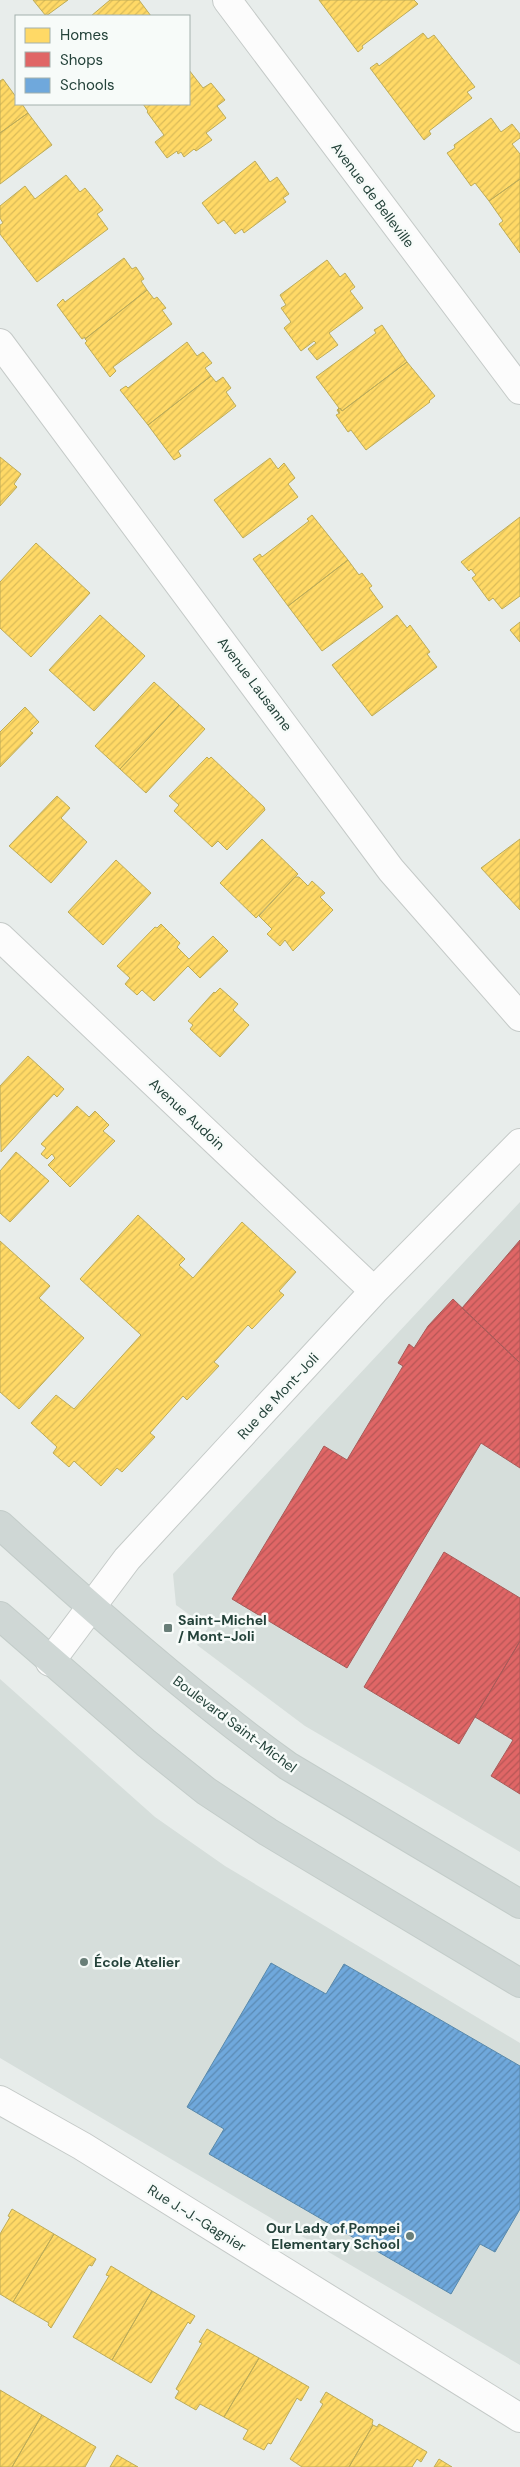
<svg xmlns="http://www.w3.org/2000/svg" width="520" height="2467" font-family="'DM Sans',sans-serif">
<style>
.built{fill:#d6dedb}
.homes{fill:url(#homes-hatch);stroke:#bdac59}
.shops{fill:url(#shops-hatch);stroke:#a85b59}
.schools{fill:url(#schools-hatch);stroke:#5889ab}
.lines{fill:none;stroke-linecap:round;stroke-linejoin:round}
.minor-casing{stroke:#c5cac8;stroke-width:30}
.major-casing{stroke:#c3ccc9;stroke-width:30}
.minor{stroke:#fcfcfc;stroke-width:28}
.major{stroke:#cfd7d5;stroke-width:28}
.poi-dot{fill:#697e78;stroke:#f7fbf9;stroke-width:2}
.labels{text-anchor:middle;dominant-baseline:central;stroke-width:5;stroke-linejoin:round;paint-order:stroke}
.street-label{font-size:14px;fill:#24423a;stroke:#f7fbf9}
.poi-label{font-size:14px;font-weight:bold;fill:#24423a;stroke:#f7fbf9;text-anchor:start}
</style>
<defs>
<pattern id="homes-hatch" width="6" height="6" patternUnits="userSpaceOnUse" patternTransform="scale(1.25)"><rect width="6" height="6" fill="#ffd966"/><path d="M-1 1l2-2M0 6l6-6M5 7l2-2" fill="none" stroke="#dabb59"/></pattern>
<pattern id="shops-hatch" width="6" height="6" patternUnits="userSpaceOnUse" patternTransform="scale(1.25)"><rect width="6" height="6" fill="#e06666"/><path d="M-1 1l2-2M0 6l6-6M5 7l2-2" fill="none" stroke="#b55655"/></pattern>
<pattern id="schools-hatch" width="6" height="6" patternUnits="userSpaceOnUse" patternTransform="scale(1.25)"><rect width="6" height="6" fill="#6fa8dc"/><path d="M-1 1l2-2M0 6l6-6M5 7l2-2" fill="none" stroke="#5b8ab3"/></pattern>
</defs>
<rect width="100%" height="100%" fill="#e8edeb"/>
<!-- built -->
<path class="built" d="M520 1202V1852L305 1726 197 1645 208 1628 176 1605 173 1574Z
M0 1679 155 1817 225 1866 520 2043V2365L0 2058Z"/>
<!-- homes -->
<path class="homes" d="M33 0H68L46 16Z
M110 0H139L151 16H91Z
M319 0H414L418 4 362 46 363 48 358 52Z
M423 33 428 39 434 35 475 87 467 92 472 98 429 131 431 134 424 140 370 68 377 63 379 66Z
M189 70 203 88 211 83 225 100 217 106 226 118 206 133 212 140 196 151 194 149 184 157 181 152 178 154 177 151 167 158 155 142 164 135 147 112 148 111 143 104H189Z
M3 79 16 97V104H22L28 113 0 133V81Z
M28 113 52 145 0 184V133Z
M491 118 501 132 512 124 520 134V138L512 144 520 154V179L489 201 475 183 471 186 447 153 455 148 454 145Z
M255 161 270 182 277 177 289 194 283 198 286 202 244 233 242 229 235 234 224 220 218 224 202 203Z
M66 175 80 192 85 188 103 210 97 214 108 229 37 282 0 234V225L3 223 0 218V206L25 186 35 199Z
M520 179V253L499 224 503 221 489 201Z
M124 258 132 269 136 267 144 279 141 281 147 290 85 339V337L82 339 57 305 63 299 65 302Z
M327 260 340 277 345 273 355 287 350 291 363 308 329 333 338 345 317 360 308 349 316 343 314 341 301 351 284 328 291 322 281 308 286 305 280 295Z
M147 290 154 299 157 297 166 308 162 310 172 324 113 367 116 371 110 377 85 343 87 341 85 339Z
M382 325 407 362 342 411 340 408 338 410 339 413 337 410 339 408 316 377 376 333 374 330Z
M187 342 197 356 203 352 212 363 205 368 211 376 148 425 120 390 126 386 128 388Z
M407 362 435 396 429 401 430 402 366 450 351 430 348 432 336 415 340 413 338 410 340 408 342 411Z
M211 376 216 382 223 377 231 388 226 392 236 406 178 451 181 456 174 460 148 425Z
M0 457 21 474 14 484 17 487 0 506Z
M270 458 278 469 284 463 295 478 288 484 298 497 243 538 214 500Z
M312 515 348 560 288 606 253 559 260 554 262 557 309 521 307 519Z
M520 517V596L502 609 493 598 489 601 472 578 476 575 471 569 469 571 461 562Z
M36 543 90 593 31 657 0 628V582Z
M348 560 359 575 362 573 372 586 369 588 383 607 322 651 288 606Z
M100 615 145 656 94 711 49 670Z
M397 615 407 628 410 625 430 652 427 654 437 667 372 716 332 665Z
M520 622V642L510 630Z
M154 682 179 705 120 769 95 746Z
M179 705 205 729 146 793 120 769Z
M25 707 39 722 30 731 33 733 0 767V732Z
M207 757 209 759 211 757 264 807 265 810 227 850 218 841 212 847 174 811 179 805 169 796Z
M57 796 70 808 61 818 87 842 51 883 9 846Z
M262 839 298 874 256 918 220 883Z
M520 839V910L481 868Z
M116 860 151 893 103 945 68 912Z
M295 877H299L308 886 312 881 325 893 320 897 333 910 293 951 285 940 280 946 267 934 272 929 259 916Z
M161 924 180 943 177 947 189 959 213 936 228 951 200 978 188 966 154 1001 142 990 137 995 125 984 130 978 117 966 155 927 157 928Z
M220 988 238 1004 233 1010 249 1025 220 1057 190 1029 193 1025 188 1021 214 992 215 993Z
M28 1056 64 1089 57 1097 54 1094 1 1152 0 1086Z
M77 1106 89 1117 95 1111 109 1125 103 1131 115 1141 70 1187 48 1165 55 1158 52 1154 47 1159 41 1154 46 1148 41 1144Z
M16 1152 49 1181 10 1222 0 1213V1171Z
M138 1215 185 1259 179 1265 193 1278 242 1222 296 1272 279 1291 284 1295 252 1329 248 1325 214 1362 219 1366 187 1400 183 1396 150 1433 155 1437 122 1472 117 1468 101 1486 74 1461 69 1467 53 1453 57 1447 31 1423 56 1395 74 1409 141 1335 80 1279Z
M0 1241 50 1286 39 1298 84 1338 19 1409 0 1392Z
M12 2209 54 2234 13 2302 0 2294V2234L10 2217 8 2216Z
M54 2234 96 2259 92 2266 89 2265 51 2328 48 2325 49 2323 13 2302Z
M111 2266 152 2291 112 2360 73 2337 109 2276 106 2275Z
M152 2291 195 2316 190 2324 188 2322 151 2383 112 2360Z
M207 2329 259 2358 224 2417 200 2404 196 2410 175 2398 179 2391 176 2389 202 2343 199 2342Z
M259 2358 309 2387 301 2401 297 2398 271 2444 268 2443 264 2450 243 2439 248 2430 224 2417Z
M0 2390 42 2415 12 2467H0Z
M326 2392 373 2420 372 2424 373 2425 349 2467H302L290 2459 323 2404 320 2402Z
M42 2415 96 2447 85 2467H12Z
M379 2424 427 2452 421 2462 417 2459 412 2467H349L373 2425 377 2427Z
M117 2455 138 2467H110Z
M439 2459 452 2467H434Z"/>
<!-- shops -->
<path class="shops" d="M520 1240V1363L462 1308Z
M453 1299 520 1363V1468L481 1443 347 1668 232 1599 324 1446 347 1460 403 1366 398 1363 409 1344 414 1348 428 1326Z
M444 1552 520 1598V1641L459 1744 364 1687Z
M520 1641V1794L491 1776 513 1740 475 1717Z"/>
<!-- schools -->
<path class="schools" d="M271 1963 326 1994 344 1964 520 2066V2209L495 2252 480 2244 451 2294 209 2154 224 2129 187 2107Z"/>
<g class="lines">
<!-- minor casing -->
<g class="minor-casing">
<path id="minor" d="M227 0 520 390
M0 343 391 870 520 1017
M0 937 374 1291
M50 1662 127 1559 374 1291 520 1143
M0 2100 82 2146 520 2418"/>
</g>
<!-- major casing -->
<g class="major-casing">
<path id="major" d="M0 1525C93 1609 186 1692 288 1766L520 1904
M0 1616 146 1743 206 1791 268 1832 520 1983"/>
</g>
<!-- minor -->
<use href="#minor" class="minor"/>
<!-- major -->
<use href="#major" class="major"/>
</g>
<!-- markers -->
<g class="poi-dot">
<rect x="163" y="1623" width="10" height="10" rx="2.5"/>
<circle cx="84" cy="1962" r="5"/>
<circle cx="410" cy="2236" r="5"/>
</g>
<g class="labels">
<!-- street labels -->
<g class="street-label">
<text transform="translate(373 195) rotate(53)">Avenue de Belleville</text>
<text transform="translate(255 684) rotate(53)">Avenue Lausanne</text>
<text transform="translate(187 1114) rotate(43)">Avenue Audoin</text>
<text transform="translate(278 1396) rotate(-47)">Rue de Mont-Joli</text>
<text transform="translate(235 1724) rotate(37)">Boulevard Saint-Michel</text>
<text transform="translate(197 2218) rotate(32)">Rue J.-J.-Gagnier</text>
</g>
<!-- poi labels -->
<g class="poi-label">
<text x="178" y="1620">Saint-Michel<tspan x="178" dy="16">/ Mont-Joli</tspan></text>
<text x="94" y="1962">École Atelier</text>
<text x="400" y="2228" text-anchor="end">Our Lady of Pompei<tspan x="400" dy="16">Elementary School</tspan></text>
</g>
</g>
<!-- legend -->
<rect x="15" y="15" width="175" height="90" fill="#f7fbf9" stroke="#a3b1ad"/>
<rect x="25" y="28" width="25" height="15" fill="#ffd966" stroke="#a3b1ad"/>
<text x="60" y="40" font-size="15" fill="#24423a">Homes</text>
<rect x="25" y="52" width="25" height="15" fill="#e06666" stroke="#a3b1ad"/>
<text x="60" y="65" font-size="15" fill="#24423a">Shops</text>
<rect x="25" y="78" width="25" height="15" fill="#6fa8dc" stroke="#a3b1ad"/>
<text x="60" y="90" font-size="15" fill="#24423a">Schools</text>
</svg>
